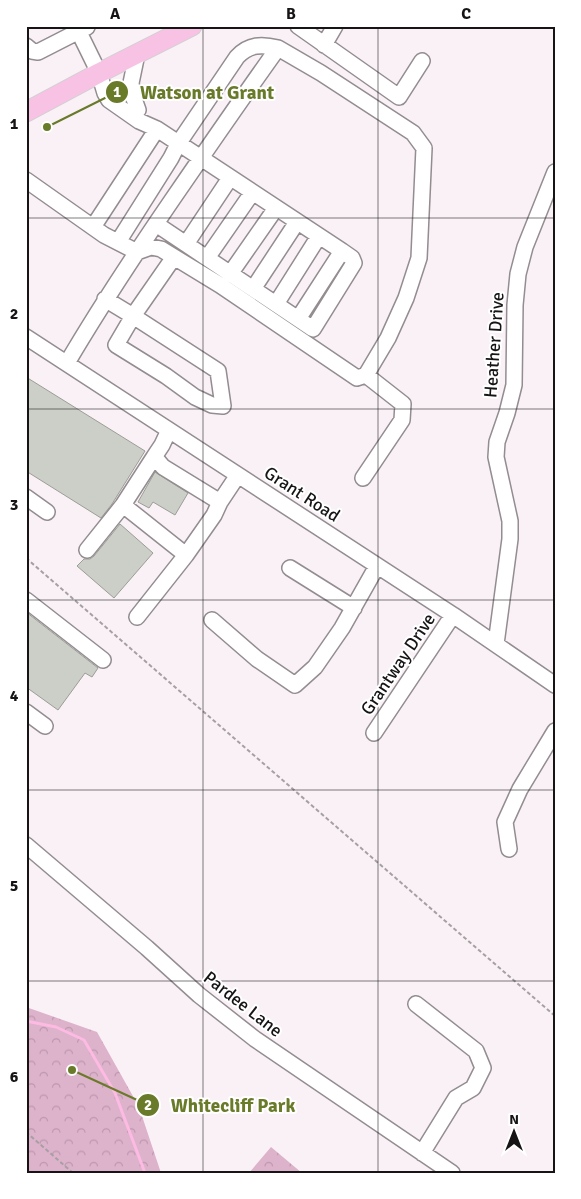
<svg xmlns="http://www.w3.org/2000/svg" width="581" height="1199" font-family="Signika,sans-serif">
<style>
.park{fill:url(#park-crowns)}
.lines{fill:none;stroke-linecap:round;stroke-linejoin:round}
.stream{stroke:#fdbae3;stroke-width:3}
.building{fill:#cccfc7;stroke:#9b9d96}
.minor-casing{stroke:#938c90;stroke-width:18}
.major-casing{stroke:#d0d0d0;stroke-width:21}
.path{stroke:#a6a0a3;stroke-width:2;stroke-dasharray:4 2.5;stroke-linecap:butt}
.minor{stroke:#fff;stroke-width:15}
.major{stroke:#f8c2e4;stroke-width:19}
.grid{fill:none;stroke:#161415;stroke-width:1;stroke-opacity:0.55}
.labels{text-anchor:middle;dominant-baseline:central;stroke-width:4;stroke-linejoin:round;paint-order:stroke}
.street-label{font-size:18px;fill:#161415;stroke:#fff}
.leader{fill:none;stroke:#697a29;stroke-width:2}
.callout-dot{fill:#697a29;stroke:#fff;stroke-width:2}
.mark-label{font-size:15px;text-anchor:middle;font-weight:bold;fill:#fff}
.callout-label{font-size:19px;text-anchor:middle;font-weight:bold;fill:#697a29;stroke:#fff;stroke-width:4;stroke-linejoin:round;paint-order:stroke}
.neatline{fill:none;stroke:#161415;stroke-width:2}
.grid-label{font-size:16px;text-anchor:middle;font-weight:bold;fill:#161415}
</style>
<defs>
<pattern id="park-crowns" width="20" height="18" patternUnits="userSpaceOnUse" patternTransform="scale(1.25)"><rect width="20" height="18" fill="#ddb2cb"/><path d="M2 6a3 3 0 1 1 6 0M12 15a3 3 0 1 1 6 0" fill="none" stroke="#bd98ad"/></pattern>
</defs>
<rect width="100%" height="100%" fill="#f9f1f6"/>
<!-- park -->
<path class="park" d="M26 1007 97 1032 139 1107 161 1173H26Z
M271 1147 302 1173H249Z"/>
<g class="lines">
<!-- stream -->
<path class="stream" d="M26 1021 56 1027 84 1040 115 1093 145 1173"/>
</g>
<!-- building -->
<path class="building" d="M26 377 145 451 112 504 101 518 26 471Z
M155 472 188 493 175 515 153 502 149 508 138 502Z
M120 524 153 553 114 598 77 566 84 559H90L94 556Z
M26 612 98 668 92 677 85 673 58 710 26 687Z"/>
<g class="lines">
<!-- minor casing -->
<g class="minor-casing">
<path id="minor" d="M76 26 99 73 105 93 109 100 139 121 157 129 342 251 352 258 354 263 313 329 156 224
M298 26 399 97 422 61
M324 45 335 26
M26 46 32 51 38 52 87 27
M137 54 131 83 133 96 138 110
M26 180 104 235 137 252 151 247 161 249 220 285 357 378 366 375
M93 227 157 129
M118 242 171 158 178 144 237 57C249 44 262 44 278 48
M186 244 230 178
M207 258 252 193
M230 274 276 208
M253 289 297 222
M105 299 133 316 174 257
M276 304 319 236
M133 316 218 371 223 406 212 405 195 397 166 376 116 345Z
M298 319 342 251
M26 337 453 615 555 685
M67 363C100 307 135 254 172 200 207 149 242 98 278 48L321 73 413 133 424 148 419 258 406 298 388 338 366 375 403 404 402 420 363 478
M169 430 162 445 154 457 158 461 163 467 220 502 238 475
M26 497 47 512
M123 505 186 555 137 617
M87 550 123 505 154 457
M186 555 214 515 220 502
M290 568 354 608
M26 600 103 660
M212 620 257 659 295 685 315 667 342 628 377 566
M496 644 510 539V521L496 457 497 442 507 413 514 385 515 305 518 274 525 247 555 172
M26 712 45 726
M374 733 453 615
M26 845 147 948 199 995 255 1039 452 1173
M509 849 505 822 520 789 555 731
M416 1004 476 1051 483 1068 473 1088 456 1098 422 1153"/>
</g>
<!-- major casing -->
<g class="major-casing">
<path id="major" d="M26 112 99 73 192 26"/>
</g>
<!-- path -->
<path class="path" d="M26 558 555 1016
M26 1132 73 1173"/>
<!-- minor -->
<use href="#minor" class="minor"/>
<!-- major -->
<use href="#major" class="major"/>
</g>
<!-- grid -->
<path class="grid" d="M203 26V1173M378 26V1173M26 218H555M26 409H555M26 600H555M26 790H555M26 981H555"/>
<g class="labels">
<!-- street labels -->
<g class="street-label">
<text transform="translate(494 345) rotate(-86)">Heather Drive</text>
<text transform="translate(302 494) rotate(33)">Grant Road</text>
<text transform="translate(398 664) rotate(-56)">Grantway Drive</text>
<text transform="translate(243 1004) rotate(38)">Pardee Lane</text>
</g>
</g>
<!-- callouts -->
<path class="leader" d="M47 127L117 92M72 1070L148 1105"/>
<g class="callout-dot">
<circle cx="47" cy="127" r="5"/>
<circle cx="72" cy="1070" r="5"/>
<circle cx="117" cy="92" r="12"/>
<circle cx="148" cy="1105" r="12"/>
</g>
<g class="mark-label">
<text x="117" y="97">1</text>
<text x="148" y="1110">2</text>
</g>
<g class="callout-label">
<text x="207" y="99">Watson at Grant</text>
<text x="233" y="1112">Whitecliff Park</text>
</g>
<!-- border -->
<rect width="581" height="1199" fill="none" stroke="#ffffff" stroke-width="55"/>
<!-- north arrow -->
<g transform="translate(514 1132)" stroke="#ffffff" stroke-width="4" paint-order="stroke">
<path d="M0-4L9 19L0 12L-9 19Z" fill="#161415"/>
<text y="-8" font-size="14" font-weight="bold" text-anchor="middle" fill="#161415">N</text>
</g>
<rect x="28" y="28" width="526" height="1144" class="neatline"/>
<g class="grid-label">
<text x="115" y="19">A</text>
<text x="291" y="19">B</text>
<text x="466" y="19">C</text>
<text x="14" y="129">1</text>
<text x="14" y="319">2</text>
<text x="14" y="510">3</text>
<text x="14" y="701">4</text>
<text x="14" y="891">5</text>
<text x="14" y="1082">6</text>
</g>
</svg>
